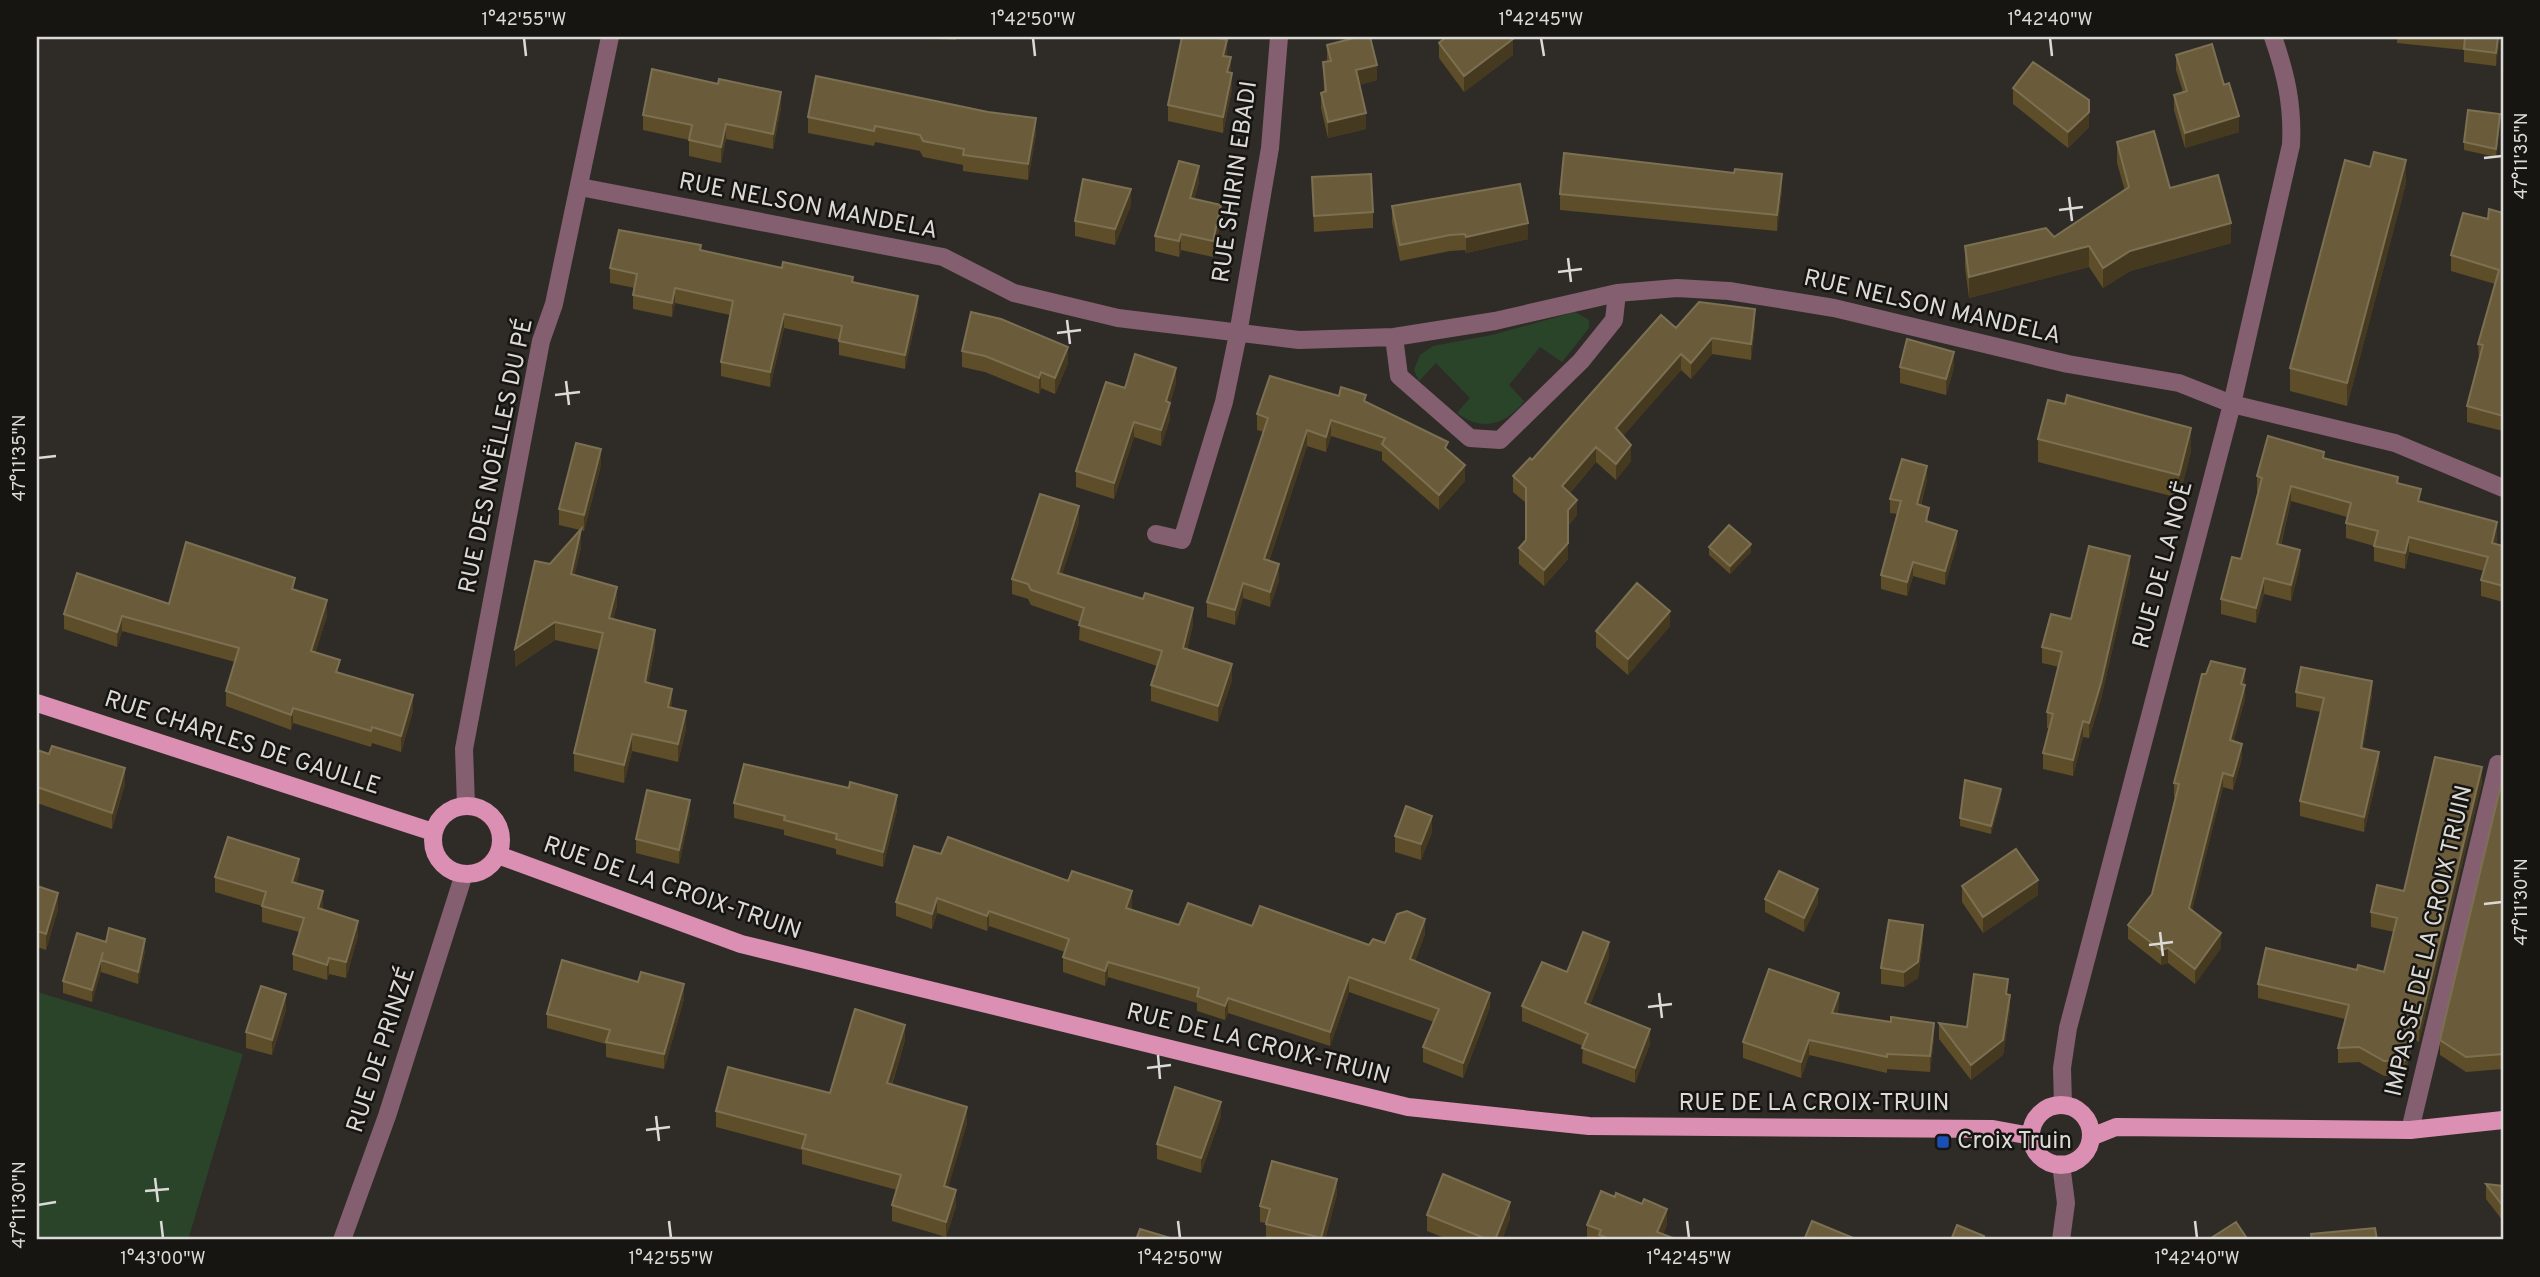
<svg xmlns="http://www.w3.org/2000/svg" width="2540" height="1277" font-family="Overpass,sans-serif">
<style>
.green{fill:#2a442a}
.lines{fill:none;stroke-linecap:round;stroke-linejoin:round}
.minor{stroke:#845f70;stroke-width:18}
.major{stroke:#db8fb2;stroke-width:18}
.wall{fill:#5d4d28}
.shaded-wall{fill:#453920}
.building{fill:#6a5c3b;stroke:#7c7053;stroke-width:2}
.ticks{fill:none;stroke:#dcdad6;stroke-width:2.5}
.transit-dot{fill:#1a4fb4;stroke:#161512;stroke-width:2.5}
.labels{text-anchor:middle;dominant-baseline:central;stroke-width:5;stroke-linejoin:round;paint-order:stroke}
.street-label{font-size:24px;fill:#dcdad6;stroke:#161512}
.poi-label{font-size:24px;fill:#dcdad6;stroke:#161512;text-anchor:start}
.neatline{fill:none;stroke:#dcdad6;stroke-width:2.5}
.ticks-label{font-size:18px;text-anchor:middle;fill:#dcdad6}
</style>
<rect width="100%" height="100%" fill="#2f2c27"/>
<!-- green -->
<path class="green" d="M1575 312 1589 320V328L1562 362 1540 347 1509 385 1524 401C1506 425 1482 432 1457 413L1470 398 1436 363 1419 381 1414 370 1420 355 1433 346 1492 335Z
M37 992 243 1054 188 1240H37Z"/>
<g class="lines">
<!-- minor -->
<path class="minor" d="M580 187 943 257 1014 293 1118 318 1299 340 1394 337 1495 321 1617 293 1677 288 1729 291 1834 308 2068 364 2179 383 2232 404 2395 443 2503 488
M1394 337 1399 376 1470 438 1500 440 1581 361 1614 320 1617 293
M1156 534 1182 540 1224 402 1238 334 1270 148 1279 37
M466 805 464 749 541 341 554 304 610 37
M2063 1105 2062 1068 2068 1028 2232 404 2291 145C2293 105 2286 74 2273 37
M2410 1130 2498 764
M2061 1164 2066 1203 2061 1240
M342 1240 387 1116 464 874"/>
<!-- major -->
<path class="major" d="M37 703 433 832
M433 840a34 34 0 1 1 68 0a34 34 0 1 1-68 0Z
M498 855 741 944 1408 1107 1589 1126 1993 1129 2031 1136
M2031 1135a30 30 0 1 1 60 0a30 30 0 1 1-60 0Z
M2091 1137 2116 1127 2410 1130 2503 1120"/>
</g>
<!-- wall -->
<path class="wall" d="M894 37H956V40Z
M2397 37H2500L2496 66 2464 62V50L2397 43Z
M1439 43 1513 55 1464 92 1439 58Z
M1327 45 1377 80 1359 85 1366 129 1328 138 1321 108V93L1324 92 1323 62 1327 61Z
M2176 55 2239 132 2185 148 2174 110V95L2183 92 2176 70Z
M1226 56 1231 73 1232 89 1223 133 1168 121V105Z
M2013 88 2089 127 2068 148 2013 104Z
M781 108 773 149 726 139 721 163 689 156V140L643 130V115Z
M808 117 1036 134 1028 180 963 171V165L923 157 920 151 875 142 874 146 808 133Z
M2500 122 2496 157 2464 150V142Z
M2117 142 2231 243 2130 271 2103 288 2089 267 1969 298 1965 267V246L2054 237 2125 191 2117 163Z
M1312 177 1373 212V228L1314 232Z
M1199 182 1194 199 1221 220 1213 257 1181 250 1179 257 1155 251V236Z
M2406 183 2347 406 2290 391V368Z
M1782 190 1777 231 1560 210V194Z
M1131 205 1115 245 1075 236V221Z
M1392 206 1528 239 1466 253 1465 250 1450 251 1400 261 1392 222Z
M2503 213V431L2467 422V406L2479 360 2478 344 2495 284 2451 271V255L2488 219Z
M701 251 782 268 853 282 918 310 905 369 839 355V340L784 328 770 387 721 376V362L730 315 675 303 672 317 633 309V295L635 288 610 283V268Z
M1755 325 1751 360 1712 354 1691 379 1681 370 1623 436 1631 461 1616 480 1596 462 1570 493 1577 515 1568 526V559L1544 586 1519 564V548L1526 540V503L1513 492V476L1532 460 1676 328Z
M962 351 1068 363 1055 394 1041 388 1039 394 985 372 962 367Z
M1900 367H1954L1946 395 1900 383Z
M1176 383 1170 403V419L1161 446 1134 437 1114 499 1076 487V471L1125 388Z
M1339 396 1366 402 1448 450 1465 481 1439 510 1382 460V452L1331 436 1326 452 1307 446 1269 561 1279 580 1270 607 1243 598 1235 625 1207 617V602L1264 432 1257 430V414Z
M2038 439 2191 451 2179 498 2038 462Z
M2324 458 2398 483 2421 502 2497 537 2496 544 2503 546V602L2481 596V580L2484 571 2409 552 2405 569 2374 561V546L2346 538V523L2347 517 2291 501 2281 545 2300 565 2291 601 2264 594 2256 623 2221 614V599L2241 559 2259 492 2257 491V476Z
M601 465 584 531 581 530V547L574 575 617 605 613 619 655 648 648 683 672 708 686 729 678 762 632 751 624 783 574 771V753L599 650 555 640 515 667 550 564 580 530 559 525V509Z
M1927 480 1921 505 1929 522 1957 544 1945 585 1913 576 1907 596 1881 589V575L1898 514 1890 513V499Z
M1079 522 1062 574 1193 624 1187 650 1232 680 1218 722 1151 701V685L1157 666 1079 640 1080 622 1031 605 1028 599 1012 594V579Z
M1709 547 1751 552 1730 574 1709 555Z
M2130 572 2101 699 2089 738 2083 737 2073 776 2043 769V753L2049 728H2047V712L2059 667 2042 663V647L2071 619Z
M295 590 327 616 315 653 340 673 413 711 401 752 372 743 371 747 293 723 291 730 226 706V691L235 662 122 631 117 647 64 629V614Z
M1670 626 1628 675 1596 647V631Z
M2245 685V699L2233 741 2242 758 2233 790 2223 787 2192 910 2221 948 2195 984 2168 963 2161 965 2128 939V925L2152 894 2175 797H2174V783Z
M2296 692 2372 696 2363 748 2379 768 2364 832 2300 816V801L2321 712 2296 707Z
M37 750 125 784 112 829 37 803Z
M2503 776V1069L2466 1072 2440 1055V1040Z
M2482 782 2419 1042 2414 1039 2405 1074 2384 1076 2359 1062 2338 1063V1048L2345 1019 2258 998V984L2357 970 2384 972 2394 932 2371 927V912L2404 891Z
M2001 797 1991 834 1960 826V818Z
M734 803 897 810 883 867 836 854V849L784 835V830L734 818Z
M690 814 679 864 636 853V839Z
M1432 832 1421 860 1395 852V836Z
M941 854 1132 906 1131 909 1179 925 1252 926 1369 945 1385 943 1425 934 1415 961 1490 1007 1463 1078 1423 1062V1047L1434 1022 1349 992 1330 1046 1228 1013 1225 1020 1197 1011V1003L1108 977 1105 986 1063 972V957L1065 952 989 926 987 931 937 913 932 929 896 916V902Z
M299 874 296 883 323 907 322 910 358 936 346 978 329 974 327 980 293 970V954L299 932 262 922V906L215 892V877Z
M37 886 58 909 46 950 37 947Z
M1962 886 2038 895 1983 933 1962 902Z
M1765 899 1818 903 1804 932 1765 912Z
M1923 941 1918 978 1904 987 1881 984V968Z
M106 942 145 951 138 984 101 972V971L92 1002 63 993V981Z
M1609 957 1590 1005 1650 1044 1635 1083 1582 1063 1583 1046 1522 1021V1006L1567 972Z
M2008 994 2010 1010 2003 1055 1971 1080 1939 1039V1023L1967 1027Z
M684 999 664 1069 606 1057V1044L547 1028V1014Z
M1839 1008 1837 1014 1934 1038 1930 1072 1887 1069V1073L1809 1055 1801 1078 1743 1058V1042Z
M286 1010 272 1055 246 1048V1032Z
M905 1040 892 1085 967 1123 948 1187 956 1206 946 1237 892 1221V1205L897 1190 802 1164V1150L716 1127V1111L830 1093Z
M1221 1116 1201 1173 1157 1159V1144Z
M2486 1184 2503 1186V1221L2486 1199Z
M1337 1194 1325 1240H1266V1223L1260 1222V1206Z
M1427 1215 1510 1218 1502 1240H1450L1427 1231Z
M1587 1225H1667L1663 1234 1678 1240H1587Z"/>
<!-- shaded-wall -->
<path class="shaded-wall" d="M2498 37H2500L2496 66V53Z
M1513 39V55L1464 92V76Z
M1227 40V55L1223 71V56Z
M1231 57V73L1227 72Z
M1377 65V80L1356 86V70Z
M1232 73V89L1223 133V117Z
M781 92V108L773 149V134Z
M2089 112V127L2068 148V132Z
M1366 113V129L1328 138V122Z
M2500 114V122L2496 157V149Z
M2239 116V132L2185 148V133Z
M1036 118V134L1028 180V164Z
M726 124V139L721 163V147Z
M2406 160V183L2347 406V383Z
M1199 166V182L1190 214V198Z
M1782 174V190L1777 231V215Z
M1131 189V205L1115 245V229Z
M1221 205V220L1213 257V241Z
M1528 223V239L1466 253V237Z
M2231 223V243L2130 271 2103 288V268L2130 251Z
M1181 234V250L1179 257V241Z
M2089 246V267L1969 298V277Z
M675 288V303L672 317V303Z
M918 296V310L905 369V355Z
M1755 309V325L1751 360V344Z
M784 314V328L770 387V372Z
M1712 338V354L1691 379V363Z
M1068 347V363L1055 394V378Z
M1954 352V367L1946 395V379Z
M1681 354V370L1616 444V428Z
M1176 368V383L1166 417V401Z
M1041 372V388L1039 394V378Z
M1170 403V419L1161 446V430Z
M1331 420V436L1326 452V437Z
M1134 422V437L1114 499V483Z
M2191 428V451L2179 498V475Z
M1307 430V446L1264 575V559Z
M1631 445V461L1616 480V464Z
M1596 447V462L1562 502V486Z
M601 449V465L584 531V515Z
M1465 465V481L1439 510V495Z
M1927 466V480L1917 518V504Z
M2291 486V501L2277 559V544Z
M1577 500V515L1568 526V510Z
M1079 506V522L1058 588V573Z
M2497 522V537L2492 558V543Z
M581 529V547L571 592V574Z
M1957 531V544L1945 585V571Z
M2409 537V552L2405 569V553Z
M1568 543V559L1544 586V570Z
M1751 544V552L1730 574V566Z
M2300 550V565L2291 601V585Z
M2130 556V572L2101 699 2089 738V723Z
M1913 562V576L1907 596V582Z
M1279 564V580L1270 607V592Z
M2264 578V594L2256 623V608Z
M1243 583V598L1235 625V610Z
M617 587V605L609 635V618Z
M327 600V616L311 667V651Z
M1193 608V624L1183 664V648Z
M1670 611V626L1628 675V659Z
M122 616V631L117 647V632Z
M555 622V640L515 667V649Z
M655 630V648L645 700V682Z
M1232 664V680L1218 722V706Z
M2245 669V684L2241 698V684Z
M2372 681V696L2361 763V748Z
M2245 685V699L2230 755V740Z
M672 689V706L668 725V707Z
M413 695V711L401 752V736Z
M293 708V723L291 730V715Z
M686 711V729L678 762V744Z
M2083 721V737L2073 776V760Z
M632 734V751L624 783V765Z
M2242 744V758L2233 790V776Z
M2379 752V768L2364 832V817Z
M2482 767V782L2419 1042V1028Z
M125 768V784L112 829V813Z
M2223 773V787L2189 922V908Z
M2001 789V797L1991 834V826Z
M897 795V810L883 867V852Z
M690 800V814L679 864V850Z
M1432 816V832L1421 860V844Z
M299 859V874L292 898V882Z
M2038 880V895L1983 933V917Z
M1818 889V903L1804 932V918Z
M323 891V907L318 924V908Z
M1132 891V906L1126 923V908Z
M58 893V909L46 950V934Z
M937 898V913L932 929V914Z
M989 911V926L987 931V916Z
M1425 919V934L1410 974V959Z
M358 921V936L346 978V962Z
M1923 925V941L1918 978 1904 987V972Z
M2221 933V948L2195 984V969Z
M145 939V951L138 984V972Z
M1609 942V957L1585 1018V1003Z
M2168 948V963L2161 965V950Z
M329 958V974L327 980V965Z
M101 960V971L92 1002V990Z
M1108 962V977L1105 986V971Z
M1349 977V992L1330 1046V1032Z
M684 984V999L664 1069V1054Z
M1490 993V1007L1463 1078V1063Z
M1839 993V1008L1832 1029V1013Z
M286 994V1010L272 1055V1040Z
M2010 995V1010L2003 1055 1971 1080V1065Z
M1228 998V1013L1225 1020V1006Z
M1934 1023V1038L1930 1072V1056Z
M905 1025V1040L887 1099V1083Z
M2414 1025V1039L2405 1074V1060Z
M1650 1029V1044L1635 1083V1068Z
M1809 1040V1055L1801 1078V1062Z
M1221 1102V1116L1201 1173V1158Z
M967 1107V1123L944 1202V1186Z
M1337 1179V1194L1325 1240H1321Z
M956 1190V1206L946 1237V1222Z
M1510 1202V1218L1502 1240H1495Z
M1667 1209V1225L1661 1240 1657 1232Z"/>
<!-- building -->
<path class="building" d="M1182 37H1212L1227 40 1223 56 1231 57 1227 72 1232 73 1223 117 1168 105Z
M1358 37H1370L1377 65 1356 70 1366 113 1328 122 1321 93 1326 91 1323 62 1331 61 1327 45Z
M1446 37H1511L1513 39 1464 76 1439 43Z
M2460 37H2498L2496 53 2464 49 2465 37Z
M2212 44 2224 85 2229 83 2239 116 2185 133 2174 95 2187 91 2176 55Z
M2033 62 2089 100V112L2068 132 2013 88Z
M652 69 718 84 719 79 781 92 773 134 726 124 721 147 689 140 692 125 643 115Z
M816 76 988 112 1036 118 1028 164 963 155 964 149 923 141 920 135 875 126 874 131 808 117Z
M2468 110 2500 114 2496 149 2464 142Z
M2154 131 2170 188 2218 175 2231 223 2130 251 2103 268 2089 246 1969 277 1965 246 2046 228 2054 237 2129 187 2117 142Z
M2374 152 2406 160 2347 383 2290 368 2345 160 2370 167Z
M1564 153 1734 173 1735 169 1782 174 1777 215 1560 194Z
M1179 161 1199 166 1190 198 1221 205 1213 241 1181 234 1179 241 1155 236Z
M1371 174 1373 212 1314 216 1312 177Z
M1083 179 1131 189 1115 229 1075 221Z
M1520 184 1528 223 1466 237 1465 234 1450 235 1400 245 1392 206Z
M2489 209 2503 213V416L2467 406 2483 345 2478 344 2499 270 2451 255 2463 213 2488 219Z
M619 230 701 245 700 250 782 268 783 262 853 277 852 282 918 296 905 355 839 341 842 326 784 314 770 372 721 362 733 301 675 288 672 303 633 295 637 274 610 268Z
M1699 302 1755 309 1751 344 1712 338 1691 363 1681 354 1616 428 1631 445 1616 464 1596 447 1562 486 1577 500 1568 510V543L1544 570 1519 548 1526 540V488L1513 476 1530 458 1532 460 1661 315 1676 328Z
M971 312 1001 319 1068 347 1055 378 1041 372 1039 378 985 356 962 351Z
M1907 339 1954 352 1946 379 1900 367Z
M1135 354 1176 368 1166 401 1170 403 1161 430 1134 422 1114 483 1076 471 1106 382 1125 388Z
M1270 376 1339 396 1341 387 1366 395 1364 401 1448 442 1445 448 1465 465 1439 495 1382 444 1385 438 1331 420 1326 437 1307 430 1264 559 1279 564 1270 592 1243 583 1235 610 1207 602 1268 418 1257 414Z
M2067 395 2191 428 2179 475 2038 439 2048 400 2065 404Z
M2268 436 2324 452 2323 458 2398 477 2397 483 2421 489 2418 501 2497 522 2492 543 2503 546V586L2481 580 2488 557 2409 537 2405 553 2374 546 2378 531 2346 523 2351 503 2291 486 2277 544 2300 550 2291 585 2264 578 2256 608 2221 599 2232 557 2241 559 2262 478 2257 476Z
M576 443 601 449 584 515 559 509Z
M1902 459 1927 466 1917 504 1929 508 1926 521 1957 531 1945 571 1913 562 1907 582 1881 575 1901 501 1890 499Z
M1040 494 1079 506 1058 573 1143 599 1145 593 1193 608 1183 648 1232 664 1218 706 1151 685 1162 651 1079 625 1084 608 1031 590 1028 584 1012 579Z
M1729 525 1751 544 1730 566 1709 547Z
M581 529 571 574 617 587 609 618 655 630 645 682 672 689 668 707 686 711 678 744 632 734 624 765 574 753 603 633 555 622 515 649 535 561 550 564Z
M186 542 295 578 292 589 327 600 311 651 340 660 336 672 413 695 401 736 372 727 371 731 293 708 291 715 226 691 239 648 122 616 117 632 64 614 77 573 169 604Z
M2089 546 2130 556 2101 683 2089 723 2083 721 2073 760 2043 753 2053 714 2047 712 2062 652 2042 647 2051 614 2071 619Z
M1637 583 1670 611 1628 659 1596 631Z
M2211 661 2245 669 2241 684 2245 685 2230 740 2242 744 2233 776 2223 773 2189 908 2221 933 2195 969 2168 948 2161 950 2128 925 2152 894 2179 784 2174 783 2202 674H2206Z
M2301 667 2372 681 2361 748 2379 752 2364 817 2300 801 2324 698 2296 692Z
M52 746 125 768 112 813 37 787V750L49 754Z
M2435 757 2482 767 2419 1028 2414 1025 2405 1060 2384 1061 2359 1047 2338 1048 2349 1005 2258 984 2266 948 2357 970 2358 965 2384 972 2397 918 2371 912 2377 885 2404 891Z
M744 764 849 788 850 782 897 795 883 852 836 839 837 834 784 820 785 816 734 803Z
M2503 776V1054L2466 1057 2440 1040Z
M1965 780 2001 789 1991 826 1960 818Z
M647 790 690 800 679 850 636 839Z
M1406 806 1432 816 1421 844 1395 836Z
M228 837 299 859 292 882 323 891 318 908 358 921 346 962 329 958 327 965 293 954 304 918 262 906 266 892 215 877Z
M948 837 1068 881 1072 871 1132 891 1126 908 1179 925 1188 903 1252 926 1260 906 1369 945 1373 939 1385 943 1397 914 1407 911 1425 919 1410 959 1490 993 1463 1063 1423 1047 1439 1009 1349 977 1330 1032 1228 998 1225 1006 1197 996 1199 988 1108 962 1105 971 1063 957 1069 939 989 911 987 916 937 898 932 914 896 902 914 846 941 854Z
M2016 849 2038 880 1983 917 1962 886Z
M1779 871 1818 889 1804 918 1765 899Z
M37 886 58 893 46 934 37 931Z
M1889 920 1923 925 1918 962 1904 972 1881 968Z
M109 928 145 939 138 972 101 960 103 952 92 990 63 981 77 933 106 942Z
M1583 932 1609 942 1585 1003 1650 1029 1635 1068 1582 1048 1588 1034 1522 1006 1542 962 1567 972Z
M562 960 638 982 641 972 684 984 664 1054 606 1042 610 1030 547 1014Z
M1769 969 1839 993 1832 1013 1891 1022V1017L1934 1023 1930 1056 1887 1054V1057L1809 1040 1801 1062 1743 1042Z
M1974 974 2008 979 2006 994 2010 995 2003 1040 1971 1065 1939 1023 1967 1027Z
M261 986 286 994 272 1040 246 1032Z
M855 1009 905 1025 887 1083 967 1107 944 1186 956 1190 946 1222 892 1205 901 1175 802 1148 806 1135 716 1111 728 1067 830 1093Z
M1175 1087 1221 1102 1201 1158 1157 1144Z
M1272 1161 1337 1179 1321 1238 1266 1224 1270 1209 1260 1206Z
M1443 1174 1510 1202 1495 1240H1489L1427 1215Z
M2486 1184 2503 1186V1206Z
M1601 1191 1615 1197 1616 1193 1642 1204 1644 1199 1667 1209 1657 1232 1678 1240H1613L1599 1235 1601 1230 1587 1225Z
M1812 1221 1858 1240H1804Z
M2236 1222 2248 1240H2208Z
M1957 1225 1984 1236 1982 1240H1951Z
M2375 1228 2377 1240H2312L2311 1234Z
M1140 1229 1177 1240H1136Z"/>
<!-- ticks -->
<path class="ticks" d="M524 38 526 56M1033 38 1035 56M1541 38 1544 56M2050 38 2052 56M2484 158 2502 156M2069 197 2072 221M2059 210 2083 207M1568 258 1571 282M1558 272 1582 269M1067 320 1070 344M1057 333 1081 330M566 381 569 405M555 395 580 392M38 458 56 456M2484 904 2502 902M2160 932 2163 956M2149 945 2173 942M1659 993 1662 1018M1648 1007 1672 1004M1158 1055 1160 1079M1147 1068 1171 1065M656 1116 659 1141M646 1130 670 1127M155 1178 158 1202M145 1191 169 1189M38 1205 56 1202M161 1221 163 1238M669 1221 671 1238M1178 1221 1180 1238M1687 1221 1689 1238M2195 1221 2197 1238"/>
<!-- markers -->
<rect class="transit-dot" x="1936" y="1135" width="14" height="14" rx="3.5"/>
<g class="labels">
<!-- street labels -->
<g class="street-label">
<text transform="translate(1236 182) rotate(-82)">RUE SHIRIN EBADI</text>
<text transform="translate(808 207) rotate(11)">RUE NELSON MANDELA</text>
<text transform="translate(1932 308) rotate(13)">RUE NELSON MANDELA</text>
<text transform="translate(497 456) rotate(-78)">RUE DES NOËLLES DU PÉ</text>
<text transform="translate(2164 565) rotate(-75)">RUE DE LA NOË</text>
<text transform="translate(242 744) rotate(18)">RUE CHARLES DE GAULLE</text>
<text transform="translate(672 889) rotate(19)">RUE DE LA CROIX-TRUIN</text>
<text transform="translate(2430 941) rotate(-77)">IMPASSE DE LA CROIX TRUIN</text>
<text transform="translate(1258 1045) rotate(14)">RUE DE LA CROIX-TRUIN</text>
<text transform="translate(382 1050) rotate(-72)">RUE DE PRINZÉ</text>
<text x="1814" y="1104">RUE DE LA CROIX-TRUIN</text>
</g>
<!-- poi labels -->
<g class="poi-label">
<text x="1957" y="1142">Croix Truin</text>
</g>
</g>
<!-- border -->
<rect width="2540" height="1277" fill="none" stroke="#161512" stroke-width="77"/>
<rect x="38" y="38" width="2464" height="1200" class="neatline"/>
<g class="ticks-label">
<text x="524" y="25">1°42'55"W</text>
<text x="1033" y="25">1°42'50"W</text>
<text x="1541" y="25">1°42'45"W</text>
<text x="2050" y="25">1°42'40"W</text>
<text transform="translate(2521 156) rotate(-90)" y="6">47°11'35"N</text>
<text transform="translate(19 458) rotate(-90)" y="6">47°11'35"N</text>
<text transform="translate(2521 902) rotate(-90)" y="6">47°11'30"N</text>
<text transform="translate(19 1205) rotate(-90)" y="6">47°11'30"N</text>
<text x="163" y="1264">1°43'00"W</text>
<text x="671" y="1264">1°42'55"W</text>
<text x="1180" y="1264">1°42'50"W</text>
<text x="1689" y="1264">1°42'45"W</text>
<text x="2197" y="1264">1°42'40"W</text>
</g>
</svg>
